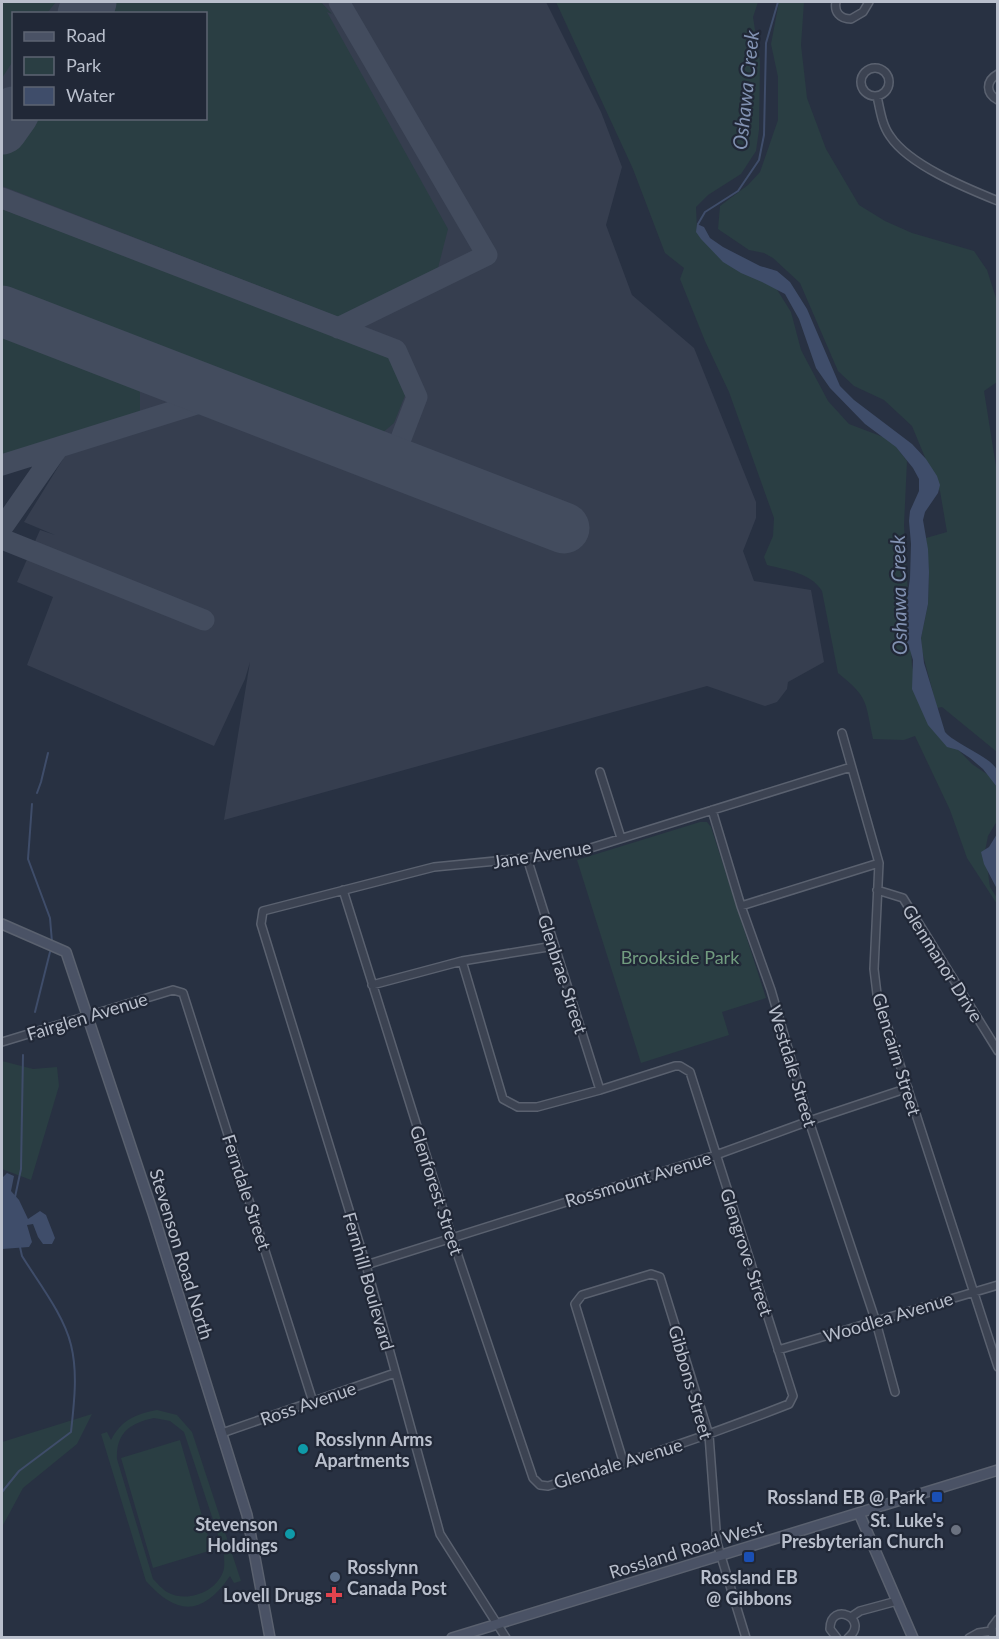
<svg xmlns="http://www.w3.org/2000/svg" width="999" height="1639" font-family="Lato,sans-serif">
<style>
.airport{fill:#363e4f;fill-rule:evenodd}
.green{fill:#2a3e43;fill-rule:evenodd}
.water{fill:#3f4d6a}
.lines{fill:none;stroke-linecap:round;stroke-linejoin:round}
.stream{stroke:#3f4d6a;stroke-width:2}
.taxiway{stroke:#434c5e;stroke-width:21}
.runway{stroke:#434c5e;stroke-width:51}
.street-casing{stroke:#5a616f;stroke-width:10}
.secondary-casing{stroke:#5a616f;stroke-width:12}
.street{stroke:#3c4352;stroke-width:7}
.secondary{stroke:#4a5265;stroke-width:9}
.culture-dot{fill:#0f9aa8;stroke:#212837;stroke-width:2}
.transit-dot{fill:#1a4fb4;stroke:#212837;stroke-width:2}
.worship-dot{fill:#6b7280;stroke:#212837;stroke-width:2}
.service-dot{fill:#5c6f8a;stroke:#212837;stroke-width:2}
.health-dot{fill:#e0444e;stroke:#212837;stroke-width:2}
.labels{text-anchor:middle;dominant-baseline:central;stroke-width:4.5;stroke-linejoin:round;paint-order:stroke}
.street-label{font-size:18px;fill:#b9bfcc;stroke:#212837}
.park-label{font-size:18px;fill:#719c7f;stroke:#212837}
.poi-label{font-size:18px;font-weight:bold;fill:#b9bfcc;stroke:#212837;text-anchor:end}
.water-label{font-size:20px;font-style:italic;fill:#8292b2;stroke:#212837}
</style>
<rect width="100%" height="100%" fill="#283142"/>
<!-- airport -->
<path class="airport" d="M2 2H546L601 112 622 167 606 225 632 295 694 348 756 502V518L743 551 754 581 811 590 824 662 788 682 787 689 777 702 765 706 707 686 224 820 250 662 245 679 214 746 27 665 53 597 17 582 40 530 55 535 24 522 63 459 54 449 2 468ZM14 14H206V118H14Z"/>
<!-- green -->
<path class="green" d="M2 2H56L47 13 14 14 13 61 2 78Z
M105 2H321L332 14 327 12 448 229 438 268 341 318 2 186V150L23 119 206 118V14L97 13Z
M556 2H758L753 17 760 62 759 130 756 151 741 174 708 195 696 207 697 229 720 252 776 288 791 312 801 350 828 401 849 424 891 440 907 461 904 525 912 666 927 718 972 764 997 781V821L988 836 985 851 990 887 997 898V904L967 858 950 810 915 736 904 740 873 739C865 701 869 698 838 673L822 591C811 573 787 570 767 565L764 557 773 536 774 518 729 392 705 341 680 279 684 268 665 253 633 169Z
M779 2H804L801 45 807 98 826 149 859 205 885 221 912 233 974 251 987 270 997 301V382L984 391 998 479 997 752 942 707 937 708 922 651 921 638 928 604 929 572 926 538 947 532 940 491 932 482 929 467 912 426 884 400 854 386 838 371 800 283 773 258 764 253 749 250 718 229 720 206 748 185 760 172 778 120V77L771 44Z
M2 209 389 357 406 393 394 423 380 435 2 290Z
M2 329 140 384V411L55 449 2 464Z
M700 822H707L711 827 766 998 722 1012 729 1035 641 1063 577 860Z
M2 1061 33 1069 57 1067 59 1086 31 1180 2 1169Z
M157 1410 177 1415 192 1432 241 1581 234 1583 230 1576C203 1615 178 1617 146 1581L101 1434 107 1432 111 1440C121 1420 136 1414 157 1410ZM154 1418 170 1421 184 1432 224 1553C224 1559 225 1567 223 1572 215 1593 186 1603 167 1592 162 1589 157 1583 153 1579L117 1459C116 1433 130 1423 154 1418Z
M92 1414 77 1444 23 1488 2 1527V1442Z
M180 1440 212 1550 153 1568 121 1458Z"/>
<!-- water -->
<path class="water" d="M697 224 704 227 710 238 723 247 760 266 777 271 790 282 807 309 840 386 854 400 912 444 926 459 937 476 940 485 938 493 925 512 923 520 928 549 929 572 928 604 921 638 924 663 945 732C956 745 993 757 998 772 999 776 997 783 997 787L983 769 970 758 958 750 947 747 928 725 912 689 913 660 910 650 904 641 903 629 910 578 911 544 909 521 910 511 919 491V479L913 468 896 447 865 424 830 388 816 368 799 319 785 294 762 282 741 273 723 262 701 239 696 232Z
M997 834V889L984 864 981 852 989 847Z
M7 1173 14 1176 11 1191 19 1200 28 1219 40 1211 46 1215 55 1238 52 1244H43L38 1237 33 1224 27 1225 32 1242 29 1247 2 1249V1178Z"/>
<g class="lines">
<!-- stream -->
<path class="stream" d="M698 224 705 212 738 191 759 160 764 135 766 43 778 2
M37 793 41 782 48 753
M32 804 28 859 50 918 52 942
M35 1012 50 952
M15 1197 21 1169 23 1055
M2 1492 19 1471 71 1432C74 1404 78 1373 71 1345 64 1315 38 1282 22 1256L20 1247"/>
<!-- taxiway -->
<path class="taxiway" d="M2 198 396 350 417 397 400 441 384 460
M338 328 487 255 339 2
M2 465 222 396
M2 528 58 448
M2 539 204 620"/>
<!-- runway -->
<path class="runway" d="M83 14 91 2
M2 129 14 112
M2 311 564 528"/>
<!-- street casing -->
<g class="street-casing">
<path id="street" d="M836 2C834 12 840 19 851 19L863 12 869 2
M861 82a14 14 0 1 1 28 0a14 14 0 1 1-28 0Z
M998 74C985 81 986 94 998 100
M877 96C880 110 882 125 890 136 909 165 966 188 998 201
M842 733 879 863 874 969 877 994 998 1367
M600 772 621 838
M712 810 741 906 771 990 809 1121 876 1322 895 1392
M527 858 600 1090
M343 890 452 1238 533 1478 540 1485 548 1486C630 1462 710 1435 789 1404L793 1396 690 1072 680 1066H675L600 1090 537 1107H518L503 1099 462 961
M877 890 903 898 998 1051
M741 906 879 863
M372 985 462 961 554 946
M2 1042 173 990 183 993 313 1402
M366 1265 716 1155 809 1121 908 1088
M778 1350 998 1285
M222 1433 395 1373
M624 1464 575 1304 582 1295 651 1274 660 1277 709 1435 717 1543 746 1638
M851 1617 860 1611 897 1601
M506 1638 440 1534 366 1265 261 924 263 911 434 867 527 858 581 851 851 767
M837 1638 830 1629C830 1600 871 1619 848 1638
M969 1638 978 1633 991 1631
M993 1638 992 1627 998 1619"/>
</g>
<!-- secondary casing -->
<g class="secondary-casing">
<path id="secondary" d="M2 924 66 952 153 1213 247 1515 270 1638
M859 1513 913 1638
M452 1638 998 1470"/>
</g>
<!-- street -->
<use href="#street" class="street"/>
<!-- secondary -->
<use href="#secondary" class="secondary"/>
</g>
<!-- markers -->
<g class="culture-dot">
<circle cx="303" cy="1449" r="6"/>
<circle cx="290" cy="1534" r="6"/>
</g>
<g class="transit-dot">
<rect x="931" y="1491" width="12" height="12" rx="3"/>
<rect x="743" y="1551" width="12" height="12" rx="3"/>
</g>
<circle class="worship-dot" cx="956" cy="1530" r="6"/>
<circle class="service-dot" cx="335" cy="1577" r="6"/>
<path class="health-dot" d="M331 1586h6v6h6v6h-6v6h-6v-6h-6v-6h6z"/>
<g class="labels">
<!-- street labels -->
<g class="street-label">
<text transform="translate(542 854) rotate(-9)">Jane Avenue</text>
<text transform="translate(943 963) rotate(58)">Glenmanor Drive</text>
<text transform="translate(563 974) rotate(72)">Glenbrae Street</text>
<text transform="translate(87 1016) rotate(-17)">Fairglen Avenue</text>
<text transform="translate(897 1054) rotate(73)">Glencairn Street</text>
<text transform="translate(793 1066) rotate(73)">Westdale Street</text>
<text transform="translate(638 1179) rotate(-17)">Rossmount Avenue</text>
<text transform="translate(437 1190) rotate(72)">Glenforest Street</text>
<text transform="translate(247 1192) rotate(72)">Ferndale Street</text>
<text transform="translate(747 1252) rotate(72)">Glengrove Street</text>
<text transform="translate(182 1254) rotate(73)">Stevenson Road North</text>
<text transform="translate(369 1281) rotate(74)">Fernhill Boulevard</text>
<text transform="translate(888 1317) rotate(-17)">Woodlea Avenue</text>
<text transform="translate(691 1382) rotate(74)">Gibbons Street</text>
<text transform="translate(308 1403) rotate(-19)">Ross Avenue</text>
<text transform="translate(618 1463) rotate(-17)">Glendale Avenue</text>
<text transform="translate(686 1549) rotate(-17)">Rossland Road West</text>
</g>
<!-- park labels -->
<g class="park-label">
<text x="680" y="957">Brookside Park</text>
</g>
<!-- poi labels -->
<g class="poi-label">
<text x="315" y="1439" text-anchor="start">Rosslynn Arms<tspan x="315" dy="21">Apartments</tspan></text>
<text x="925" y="1497">Rossland EB @ Park</text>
<text x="944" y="1520">St. Luke's<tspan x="944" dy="21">Presbyterian Church</tspan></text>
<text x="278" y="1524">Stevenson<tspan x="278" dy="21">Holdings</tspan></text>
<text x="347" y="1567" text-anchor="start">Rosslynn<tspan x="347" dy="21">Canada Post</tspan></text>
<text x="749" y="1577" text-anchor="middle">Rossland EB<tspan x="749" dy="21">@ Gibbons</tspan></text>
<text x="322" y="1595">Lovell Drugs</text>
</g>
<!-- water labels -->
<g class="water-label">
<text transform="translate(745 90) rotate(-84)">Oshawa Creek</text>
<text transform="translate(898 595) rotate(-91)">Oshawa Creek</text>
</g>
</g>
<!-- border -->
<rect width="999" height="1639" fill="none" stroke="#b9bfcc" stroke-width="6"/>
<!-- legend -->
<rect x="12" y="12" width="195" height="108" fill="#212837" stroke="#5e6473" stroke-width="1.5"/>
<rect x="24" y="32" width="30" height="9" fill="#4a5265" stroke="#5e6473" stroke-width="1.5"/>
<text x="66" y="42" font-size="18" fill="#b9bfcc">Road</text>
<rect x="24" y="57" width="30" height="18" fill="#2a3e43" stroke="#5e6473" stroke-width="1.5"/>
<text x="66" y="72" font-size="18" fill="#b9bfcc">Park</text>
<rect x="24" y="87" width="30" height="18" fill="#3f4d6a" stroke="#5e6473" stroke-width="1.5"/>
<text x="66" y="102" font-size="18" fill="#b9bfcc">Water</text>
</svg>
